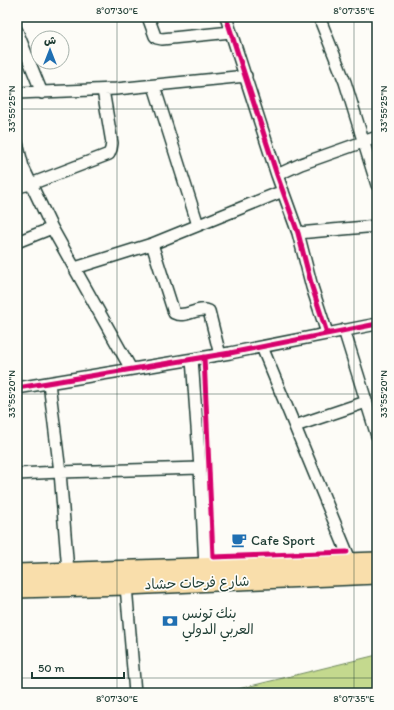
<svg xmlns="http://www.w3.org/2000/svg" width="394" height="710" font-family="Itim,'Playpen Sans Arabic',sans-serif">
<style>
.green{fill:#c4d98e;stroke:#728b61}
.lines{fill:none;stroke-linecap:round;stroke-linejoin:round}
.street-casing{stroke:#1f3d34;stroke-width:14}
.primary-casing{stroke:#1f3d34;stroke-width:20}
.street{stroke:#fdfcf7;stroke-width:11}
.primary{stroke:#f9deab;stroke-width:17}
.cycleway-casing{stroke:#fdfcf7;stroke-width:8}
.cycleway{stroke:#d6006c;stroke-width:5}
.ticks{fill:none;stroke:#1f3d34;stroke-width:1;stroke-opacity:0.45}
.labels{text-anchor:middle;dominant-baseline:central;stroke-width:3.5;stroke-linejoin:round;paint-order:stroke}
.poi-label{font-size:14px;fill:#1f3d34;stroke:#fdfcf7;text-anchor:start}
.street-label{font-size:14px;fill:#1f3d34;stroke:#fdfcf7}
.neatline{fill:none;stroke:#1f3d34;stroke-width:1.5}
.ticks-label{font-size:10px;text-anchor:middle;fill:#1f3d34}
</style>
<rect width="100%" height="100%" fill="#fdfcf7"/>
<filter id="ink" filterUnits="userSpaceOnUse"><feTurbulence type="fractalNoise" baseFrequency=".025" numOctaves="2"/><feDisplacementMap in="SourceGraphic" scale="8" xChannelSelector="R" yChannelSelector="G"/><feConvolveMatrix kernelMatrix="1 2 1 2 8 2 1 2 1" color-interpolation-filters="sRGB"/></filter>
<g filter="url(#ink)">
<!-- green -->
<path class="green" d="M377 655V693H222Z"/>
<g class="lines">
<!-- street casing -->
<g class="street-casing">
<path id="street" d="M148 17 155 36 157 38 162 39 231 32
M226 17 277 175 298 233 312 287 327 333
M319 17 345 82 377 185
M17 31 42 93
M154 86 198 225
M17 93 116 89 246 76
M17 143 23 167 52 228
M277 175 301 164 377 137
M17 187 31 184 109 154 111 149 112 143 103 90
M298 233 377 226
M17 242 52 228 131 369
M152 244 174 313C185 319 198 306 209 311L220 355
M75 268 152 244 283 191
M344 330 377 436
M262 347 351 562
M192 359 200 468 205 567
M49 383 60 472 68 571
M17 388 230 353 377 324
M295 426 366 402
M17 474 60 472 200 468
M126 586 135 693"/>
</g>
<!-- primary casing -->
<g class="primary-casing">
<path id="primary" d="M17 573 377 561
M17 589 126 586 377 575"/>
</g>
<!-- street -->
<use href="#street" class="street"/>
<!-- primary -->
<use href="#primary" class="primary"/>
<!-- cycleway casing -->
<g class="cycleway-casing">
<path id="cycleway" d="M226 17 277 175 298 233 312 287 327 333
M204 357 213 557 347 552
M17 388 230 353 377 324"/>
</g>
<!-- cycleway -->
<use href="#cycleway" class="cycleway"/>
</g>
</g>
<!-- ticks -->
<path class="ticks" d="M117 17V693M354 17V693M17 109H377M17 394H377M17 678H377"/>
<!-- icons -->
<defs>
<g id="cafe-bare" transform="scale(1.2)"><path d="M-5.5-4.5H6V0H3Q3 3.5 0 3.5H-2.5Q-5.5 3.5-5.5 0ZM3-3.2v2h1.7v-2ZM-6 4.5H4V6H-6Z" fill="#1f6fb2" stroke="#fdfcf7" stroke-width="2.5" paint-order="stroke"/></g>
<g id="bank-bare" transform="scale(1.2)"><path d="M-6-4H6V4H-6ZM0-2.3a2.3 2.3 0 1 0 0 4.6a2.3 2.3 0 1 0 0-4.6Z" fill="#1f6fb2" stroke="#fdfcf7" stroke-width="2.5" paint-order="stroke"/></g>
</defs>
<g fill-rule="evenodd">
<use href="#cafe-bare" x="239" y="540"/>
<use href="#bank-bare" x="170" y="621"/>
</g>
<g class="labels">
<!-- poi labels -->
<g class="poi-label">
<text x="251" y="540">Cafe Sport</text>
<text x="182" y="613">بنك تونس<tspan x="182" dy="16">العربي الدولي</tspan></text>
</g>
<!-- street labels -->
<g class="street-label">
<text transform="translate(197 583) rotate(-2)">شارع فرحات حشاد</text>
</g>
</g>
<!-- margin -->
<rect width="394" height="710" fill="none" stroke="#fdfcf7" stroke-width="44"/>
<!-- north arrow -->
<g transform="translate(50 50)"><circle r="19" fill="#fdfcf7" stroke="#a4b0a9"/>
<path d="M0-3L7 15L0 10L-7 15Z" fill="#1f6fb2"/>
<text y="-6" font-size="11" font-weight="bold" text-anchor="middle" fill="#1f3d34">ش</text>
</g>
<!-- scale -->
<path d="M32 672v6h92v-6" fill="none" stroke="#1f3d34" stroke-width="2"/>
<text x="38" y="672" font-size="12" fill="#1f3d34" stroke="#fdfcf7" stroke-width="3" paint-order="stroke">50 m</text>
<rect x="22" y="22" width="350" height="666" class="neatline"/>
<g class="ticks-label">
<text x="117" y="14">8°07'30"E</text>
<text x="354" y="14">8°07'35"E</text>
<text transform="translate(11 109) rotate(-90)" y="4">33°55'25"N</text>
<text transform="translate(383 109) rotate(-90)" y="4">33°55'25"N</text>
<text transform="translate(11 394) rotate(-90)" y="4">33°55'20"N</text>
<text transform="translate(383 394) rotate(-90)" y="4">33°55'20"N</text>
<text x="117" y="702">8°07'30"E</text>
<text x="354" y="702">8°07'35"E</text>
</g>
</svg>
